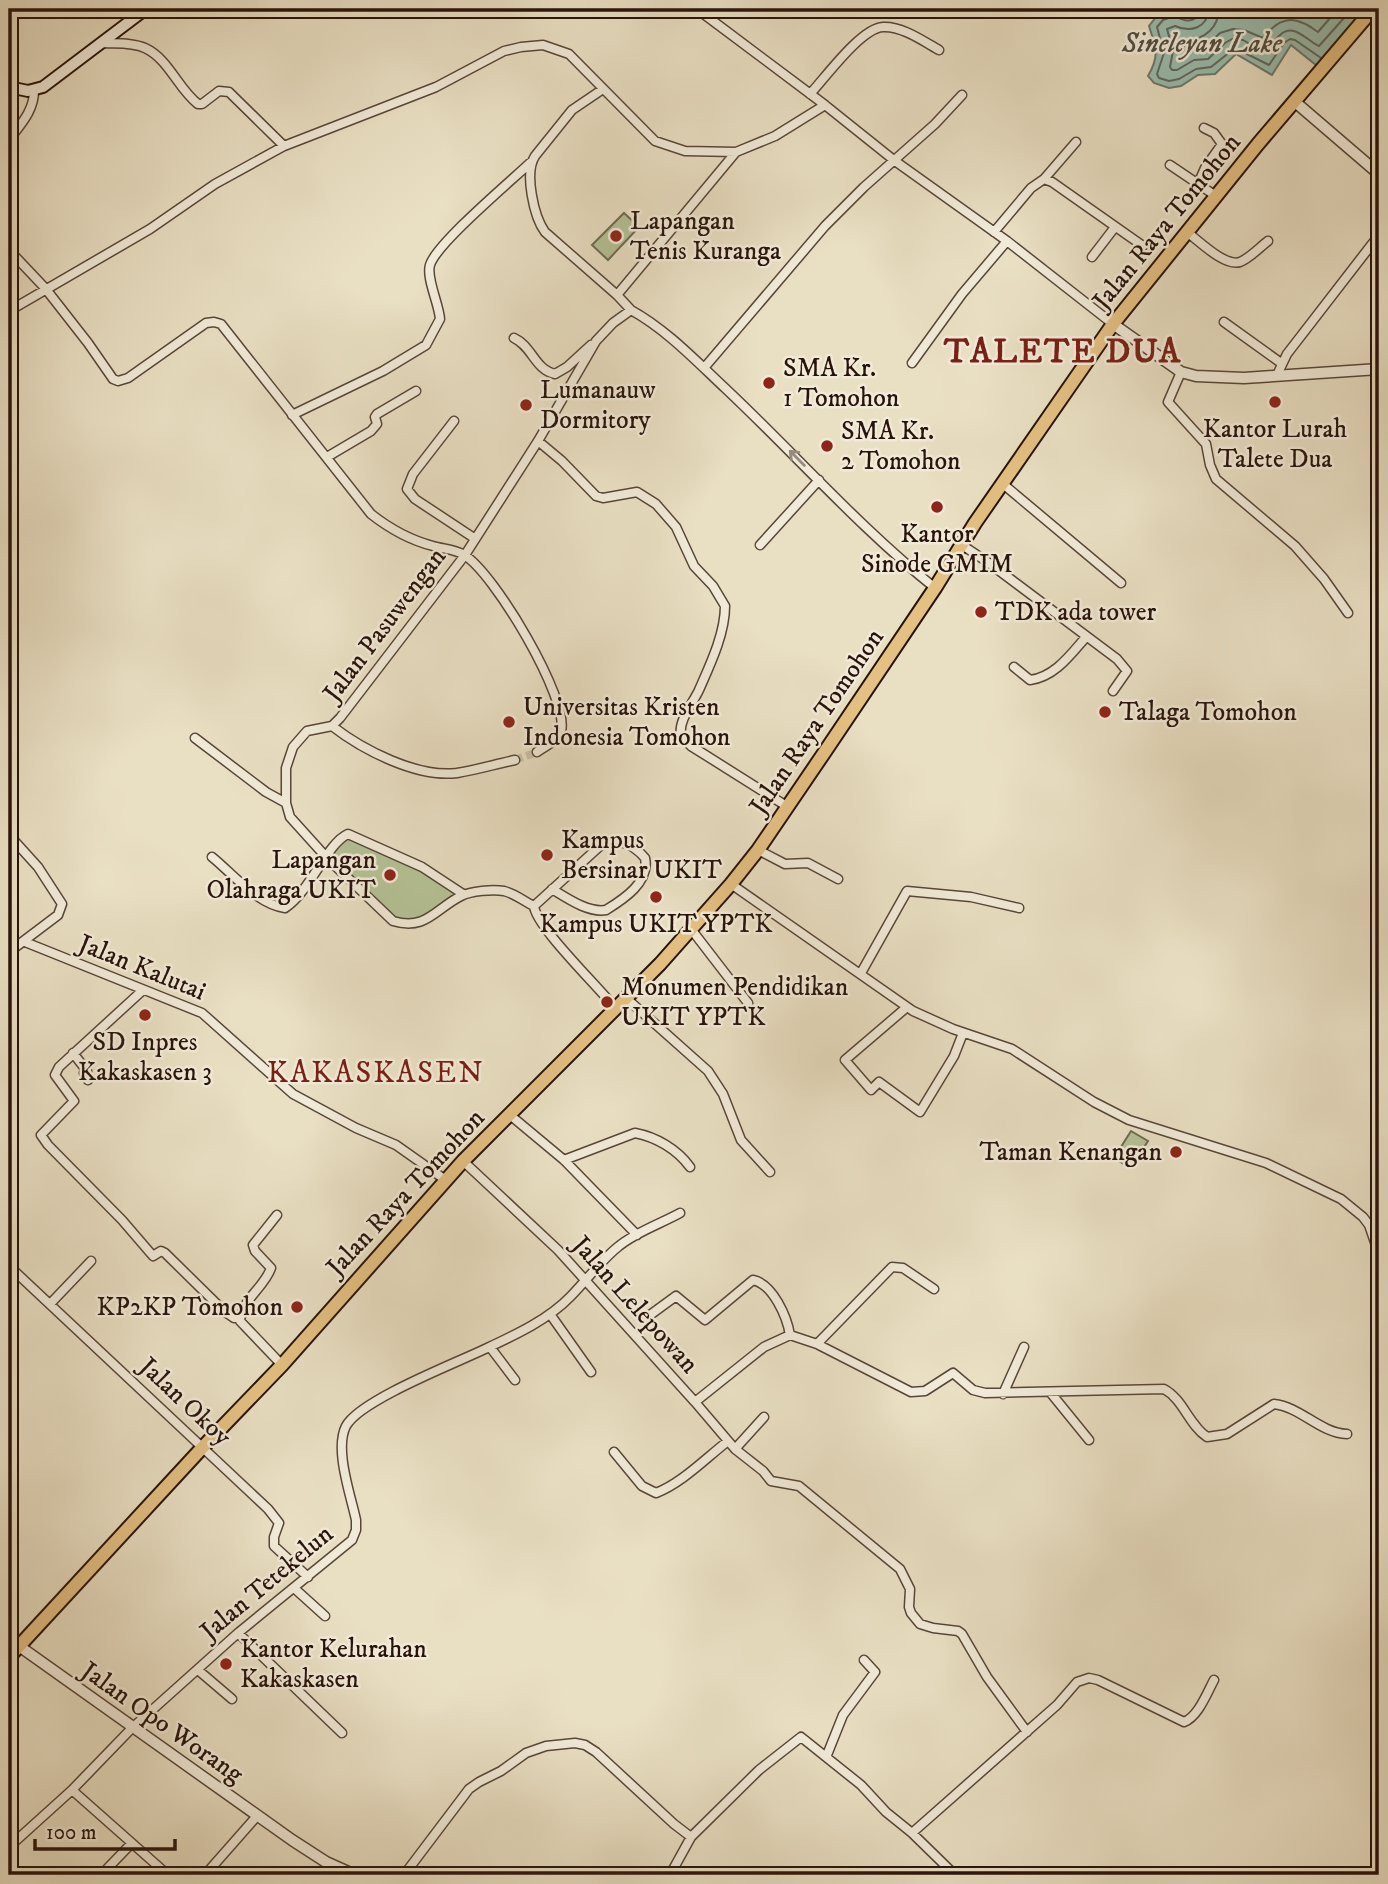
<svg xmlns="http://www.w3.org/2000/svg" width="1388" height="1884" font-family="'IM FELL DW Pica',serif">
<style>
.green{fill:#b4c296;stroke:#6e6a50;stroke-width:2}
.water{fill:#99bdae;stroke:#6c796d;stroke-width:2}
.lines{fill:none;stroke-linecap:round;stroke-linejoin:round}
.shore{stroke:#60685c;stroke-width:2}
.minor-tunnel{stroke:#ccc0a7;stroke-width:8;stroke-dasharray:8 4;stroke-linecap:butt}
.minor-casing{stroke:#584639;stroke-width:11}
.tertiary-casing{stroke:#584639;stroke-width:13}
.secondary-casing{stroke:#28130b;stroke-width:14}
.trunk-casing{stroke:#28130b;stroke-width:16}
.minor{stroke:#f1ead8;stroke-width:8}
.tertiary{stroke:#f1ead8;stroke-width:10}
.secondary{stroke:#f1ead8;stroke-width:10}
.trunk{stroke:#e4c082;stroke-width:12}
.oneway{stroke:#97897c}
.poi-dot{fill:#8f2418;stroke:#f1ead8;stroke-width:2.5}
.labels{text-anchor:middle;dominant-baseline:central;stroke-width:5;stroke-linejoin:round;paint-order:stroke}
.poi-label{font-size:26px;fill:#28130b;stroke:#f1ead8;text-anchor:start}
.street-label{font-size:26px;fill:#28130b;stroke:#f1ead8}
.water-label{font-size:28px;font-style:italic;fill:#504e44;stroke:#f1ead8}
.quarter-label{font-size:30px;letter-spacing:2px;fill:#7a1f14;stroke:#f1ead8}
.district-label{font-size:33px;font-weight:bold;letter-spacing:2px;fill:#7a1f14;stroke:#f1ead8}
</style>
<rect width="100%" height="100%" fill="#e9dfc3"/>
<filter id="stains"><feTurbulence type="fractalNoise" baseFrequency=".00286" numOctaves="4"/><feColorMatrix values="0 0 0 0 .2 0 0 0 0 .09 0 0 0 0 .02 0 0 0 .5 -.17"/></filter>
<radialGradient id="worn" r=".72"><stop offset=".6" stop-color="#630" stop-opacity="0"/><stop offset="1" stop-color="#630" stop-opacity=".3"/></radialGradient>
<!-- green -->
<path class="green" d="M624 213 639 227 608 260 592 245Z
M342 837 372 844 463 894 428 918 393 921 327 858Z
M1131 1131 1148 1141 1130 1168 1114 1158Z"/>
<!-- water -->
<path class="water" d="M1194 9H1373L1321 69 1291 45 1272 75 1236 54 1215 74 1198 75 1181 86 1169 88 1154 83 1148 76C1160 55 1156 48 1149 26L1160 12H1182L1188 15Z"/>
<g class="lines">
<!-- shore -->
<path class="shore" d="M1200 9 1198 16C1189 24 1184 20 1174 16L1163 20 1157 27 1164 53 1157 74 1159 78 1169 81 1179 79 1196 69 1211 67 1235 48 1269 65 1284 43 1290 39 1295 40 1321 58
M1209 9C1207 28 1191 33 1175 26L1167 29 1173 51 1170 67 1172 70H1177L1194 60 1208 59 1225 43 1232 39 1243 40 1266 53C1271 48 1274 39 1280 35 1294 22 1307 41 1319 46L1352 9
M1219 9C1218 30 1203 39 1184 42V50L1204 48 1220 33 1233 29 1244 30 1263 38C1273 26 1285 14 1303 23 1309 25 1313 29 1318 32L1338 9"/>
<!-- minor-tunnel -->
<path class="minor-tunnel" d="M515 760 537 752"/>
<!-- minor casing -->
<g class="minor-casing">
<path id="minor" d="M697 9 825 105
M101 43C115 44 132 42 145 48 169 59 178 89 198 104H202L219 91 229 92 284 146
M603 89 572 110 535 156C524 173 534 217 545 232L617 295
M810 94C825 78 861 28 883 27 902 26 923 41 939 50
M9 140C20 125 34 111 34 91
M1170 165 1216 196
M1044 179 1076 142
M1198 184 1205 168 1222 144 1214 133 1204 128
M994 232 1031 188 1044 179 1052 182 1143 246
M1187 232C1199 241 1225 267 1240 262 1250 258 1260 247 1268 241
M9 250 45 288 88 343 113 379 118 381 128 378 206 323 214 322 221 324 371 514C390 529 410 540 433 546 443 549 455 549 464 555 493 571 570 700 561 731 558 741 545 746 537 752
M1092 257 1115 227
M631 310 617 295 736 152 775 136 825 105 895 161 1007 241 1113 324
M9 311 150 229 215 184 284 146 436 87 504 51 521 47 543 45 569 54 655 141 685 151 736 152
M1224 322 1281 363
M514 338C532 346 535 370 555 374L567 367 591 345
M912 363 962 294 1007 241
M704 368 825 226 864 187 935 124 962 95
M1181 372 1168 402 1206 444 1210 465 1216 479 1295 546 1324 579 1348 613
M1277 375 1287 354 1379 235
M292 415 383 371 426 345 440 319C439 304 426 278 430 265 436 244 511 181 530 163
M454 421 413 474 407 489 415 499 474 538
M538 441 562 461 596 496 603 498 637 492 656 504 676 527 694 566 713 586 725 606C725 634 710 665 699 690 693 703 678 721 681 735L691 746 788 807
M327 457 371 431 377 424 375 417 377 414 416 391
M1003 484 1121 583
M760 545 819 480
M962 545 989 563 1117 659 1127 671 1113 691
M1014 667 1030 680C1055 677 1071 654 1086 637
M332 726C363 750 417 778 457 773 476 770 496 764 515 760
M195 738 266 792 286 803
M9 835 38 867 62 904 58 915 9 952
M758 850 785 864 808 863 838 879
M212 857C233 874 257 904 285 908 310 892 327 843 348 834L422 867 463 894
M731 884 913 1011 953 1029 1012 1049 1094 1102 1129 1120 1266 1163 1341 1199 1363 1217 1369 1225 1379 1254
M534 906 600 846C617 836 634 845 645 858 650 882 624 899 606 910 588 913 567 898 552 889
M691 929 748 1003
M25 942 202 1013 293 1094 356 1128 396 1145 447 1181
M861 973 907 891 971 897 1019 908
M143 990 59 1067 55 1075 74 1101 41 1135 48 1145 122 1220 153 1256 161 1251 165 1253 224 1311 234 1318H240
M626 998 708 1071 723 1094 741 1140 770 1172
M907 1007 845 1060 871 1090 879 1082 920 1112 954 1056 963 1033
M615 1008C599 987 536 927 534 906 523 901 516 894 504 891 493 889 471 891 461 896 435 909 426 931 393 921L327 858 290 817 286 803V768L293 747 307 731 332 726 340 718 465 555 538 441 596 341 613 323 631 310C667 330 696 361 726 389 796 455 860 528 935 588
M73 1053 87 1071 84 1073 88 1080
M510 1115 564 1160 637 1235
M564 1160 635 1133C656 1137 677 1149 690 1167
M463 1161 558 1250 695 1402 735 1449 763 1471 771 1481 799 1486 900 1569 910 1589 909 1607 911 1613 920 1624 933 1628 958 1631 962 1634 987 1677 1027 1732
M277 1215 253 1245 255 1251 271 1268C264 1288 242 1299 240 1321L282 1365
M9 1266 268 1509 279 1523 274 1537V1546L308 1577
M50 1304 91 1261
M550 1314 591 1372
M650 1315 676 1296 705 1320 753 1280C773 1284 787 1317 790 1335
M817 1344 892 1267 903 1268 934 1289
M490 1347 515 1380
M1050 1392 1089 1440
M1003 1394 1024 1347
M695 1402 764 1347 790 1335 817 1344 911 1392 925 1391 953 1373 973 1390 985 1393 1164 1389C1183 1399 1189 1425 1207 1437L1227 1434 1274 1404C1301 1407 1320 1433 1347 1434
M735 1449 764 1417
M614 1452 642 1486 656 1493C682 1483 706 1458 728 1441
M294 1588 325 1616
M238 1633 342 1733
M198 1670 232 1699
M827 1755 843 1715 875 1672 864 1660
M72 1790 168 1875
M912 1833 1057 1705 1077 1682 1089 1678 1098 1680 1184 1722C1198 1717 1207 1693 1214 1680
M9 1847 72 1790 132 1728 238 1633 352 1540 356 1530V1520C351 1496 334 1449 346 1426 360 1400 456 1363 485 1349 515 1335 548 1320 571 1296 587 1280 601 1260 619 1246 636 1232 660 1224 680 1213
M101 1875 131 1844
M205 1875 257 1816
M404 1875 469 1789 479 1782 501 1771 526 1753 546 1746 575 1743 585 1745 596 1752 674 1824 691 1837
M670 1875 691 1837 759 1770 801 1737 861 1785 886 1812 912 1833 955 1875"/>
</g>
<!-- tertiary casing -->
<g class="tertiary-casing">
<path id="tertiary" d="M1294 101 1379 174
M1113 324 1181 372 1196 376 1244 378 1379 369
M19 1646 292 1840 326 1862 355 1875"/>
</g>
<!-- secondary casing -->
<g class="secondary-casing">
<path id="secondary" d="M9 87 28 91 43 87 146 9"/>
</g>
<!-- trunk casing -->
<g class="trunk-casing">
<path id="trunk" d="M9 1657 202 1448 282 1365 463 1161 660 964 731 884 758 850 824 753 935 588 975 523 1113 324 1258 144 1373 9"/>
</g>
<!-- minor -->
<use href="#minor" class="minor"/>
<!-- tertiary -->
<use href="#tertiary" class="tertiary"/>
<!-- secondary -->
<use href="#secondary" class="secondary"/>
<!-- trunk -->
<use href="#trunk" class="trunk"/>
</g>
<!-- one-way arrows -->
<defs><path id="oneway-shaft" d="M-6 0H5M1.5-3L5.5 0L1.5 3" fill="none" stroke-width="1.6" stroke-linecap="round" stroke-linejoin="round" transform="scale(1.75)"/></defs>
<use class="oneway" href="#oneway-shaft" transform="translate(797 458) rotate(-135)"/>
<!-- markers -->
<g class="poi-dot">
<circle cx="616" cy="236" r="7"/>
<circle cx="769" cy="383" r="7"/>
<circle cx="1275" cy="402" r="7"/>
<circle cx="526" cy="405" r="7"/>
<circle cx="827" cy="446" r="7"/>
<circle cx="937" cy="507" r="7"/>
<circle cx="981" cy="612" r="7"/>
<circle cx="1105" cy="712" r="7"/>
<circle cx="509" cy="722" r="7"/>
<circle cx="547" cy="855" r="7"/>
<circle cx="390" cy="875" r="7"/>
<circle cx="656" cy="897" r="7"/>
<circle cx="607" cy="1002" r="7"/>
<circle cx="145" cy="1015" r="7"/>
<circle cx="1176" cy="1152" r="7"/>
<circle cx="297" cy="1307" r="7"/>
<circle cx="226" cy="1664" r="7"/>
</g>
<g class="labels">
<!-- poi labels -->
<g class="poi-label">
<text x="630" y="221">Lapangan<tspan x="630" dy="30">Tenis Kuranga</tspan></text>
<text x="783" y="368">SMA Kr.<tspan x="783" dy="30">1 Tomohon</tspan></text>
<text x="540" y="390">Lumanauw<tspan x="540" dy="30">Dormitory</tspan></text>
<text x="1275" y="429" text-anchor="middle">Kantor Lurah<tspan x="1275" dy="30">Talete Dua</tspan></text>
<text x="841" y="431">SMA Kr.<tspan x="841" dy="30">2 Tomohon</tspan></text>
<text x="937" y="534" text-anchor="middle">Kantor<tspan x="937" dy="30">Sinode GMIM</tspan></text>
<text x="995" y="612">TDK ada tower</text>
<text x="523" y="707">Universitas Kristen<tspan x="523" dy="30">Indonesia Tomohon</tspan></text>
<text x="1119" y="712">Talaga Tomohon</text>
<text x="561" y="840">Kampus<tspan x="561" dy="30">Bersinar UKIT</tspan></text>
<text x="376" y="860" text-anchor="end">Lapangan<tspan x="376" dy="30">Olahraga UKIT</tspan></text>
<text x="656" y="924" text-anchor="middle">Kampus UKIT YPTK</text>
<text x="621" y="987">Monumen Pendidikan<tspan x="621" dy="30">UKIT YPTK</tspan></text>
<text x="145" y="1042" text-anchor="middle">SD Inpres<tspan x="145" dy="30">Kakaskasen 3</tspan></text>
<text x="1162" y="1152" text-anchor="end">Taman Kenangan</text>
<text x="283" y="1307" text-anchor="end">KP2KP Tomohon</text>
<text x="240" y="1649">Kantor Kelurahan<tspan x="240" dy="30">Kakaskasen</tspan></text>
</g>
<!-- street labels -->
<g class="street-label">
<text transform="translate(1167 222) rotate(-51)">Jalan Raya Tomohon</text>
<text transform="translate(385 625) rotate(-53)">Jalan Pasuwengan</text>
<text transform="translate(817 722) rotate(-56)">Jalan Raya Tomohon</text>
<text transform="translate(142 968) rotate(22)">Jalan Kalutai</text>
<text transform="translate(406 1193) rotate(-47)">Jalan Raya Tomohon</text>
<text transform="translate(635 1305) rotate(48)">Jalan Lelepowan</text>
<text transform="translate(185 1402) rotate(43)">Jalan Okoy</text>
<text transform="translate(267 1583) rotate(-40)">Jalan Tetekelun</text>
<text transform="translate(162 1723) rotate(35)">Jalan Opo Worang</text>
</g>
<!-- water labels -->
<g class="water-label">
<text x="1202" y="43">Sineleyan Lake</text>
</g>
<!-- quarter labels -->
<g class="quarter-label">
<text x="376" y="1073">KAKASKASEN</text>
</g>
<!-- district labels -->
<g class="district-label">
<text x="1063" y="352">TALETE DUA</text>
</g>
</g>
<!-- margin -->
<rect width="1388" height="1884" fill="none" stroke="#e9dfc3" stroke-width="35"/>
<rect x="10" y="10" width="1367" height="1863" fill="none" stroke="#28130b" stroke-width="3.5"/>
<rect x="18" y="18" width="1353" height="1849" fill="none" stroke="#28130b" stroke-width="2"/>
<!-- scale -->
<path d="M35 1839v10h140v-10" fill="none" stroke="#28130b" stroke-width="3.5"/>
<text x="46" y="1839" font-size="21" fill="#28130b" stroke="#f1ead8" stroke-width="5" paint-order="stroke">100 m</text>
<rect width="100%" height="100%" filter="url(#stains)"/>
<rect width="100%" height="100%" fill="url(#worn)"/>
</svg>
